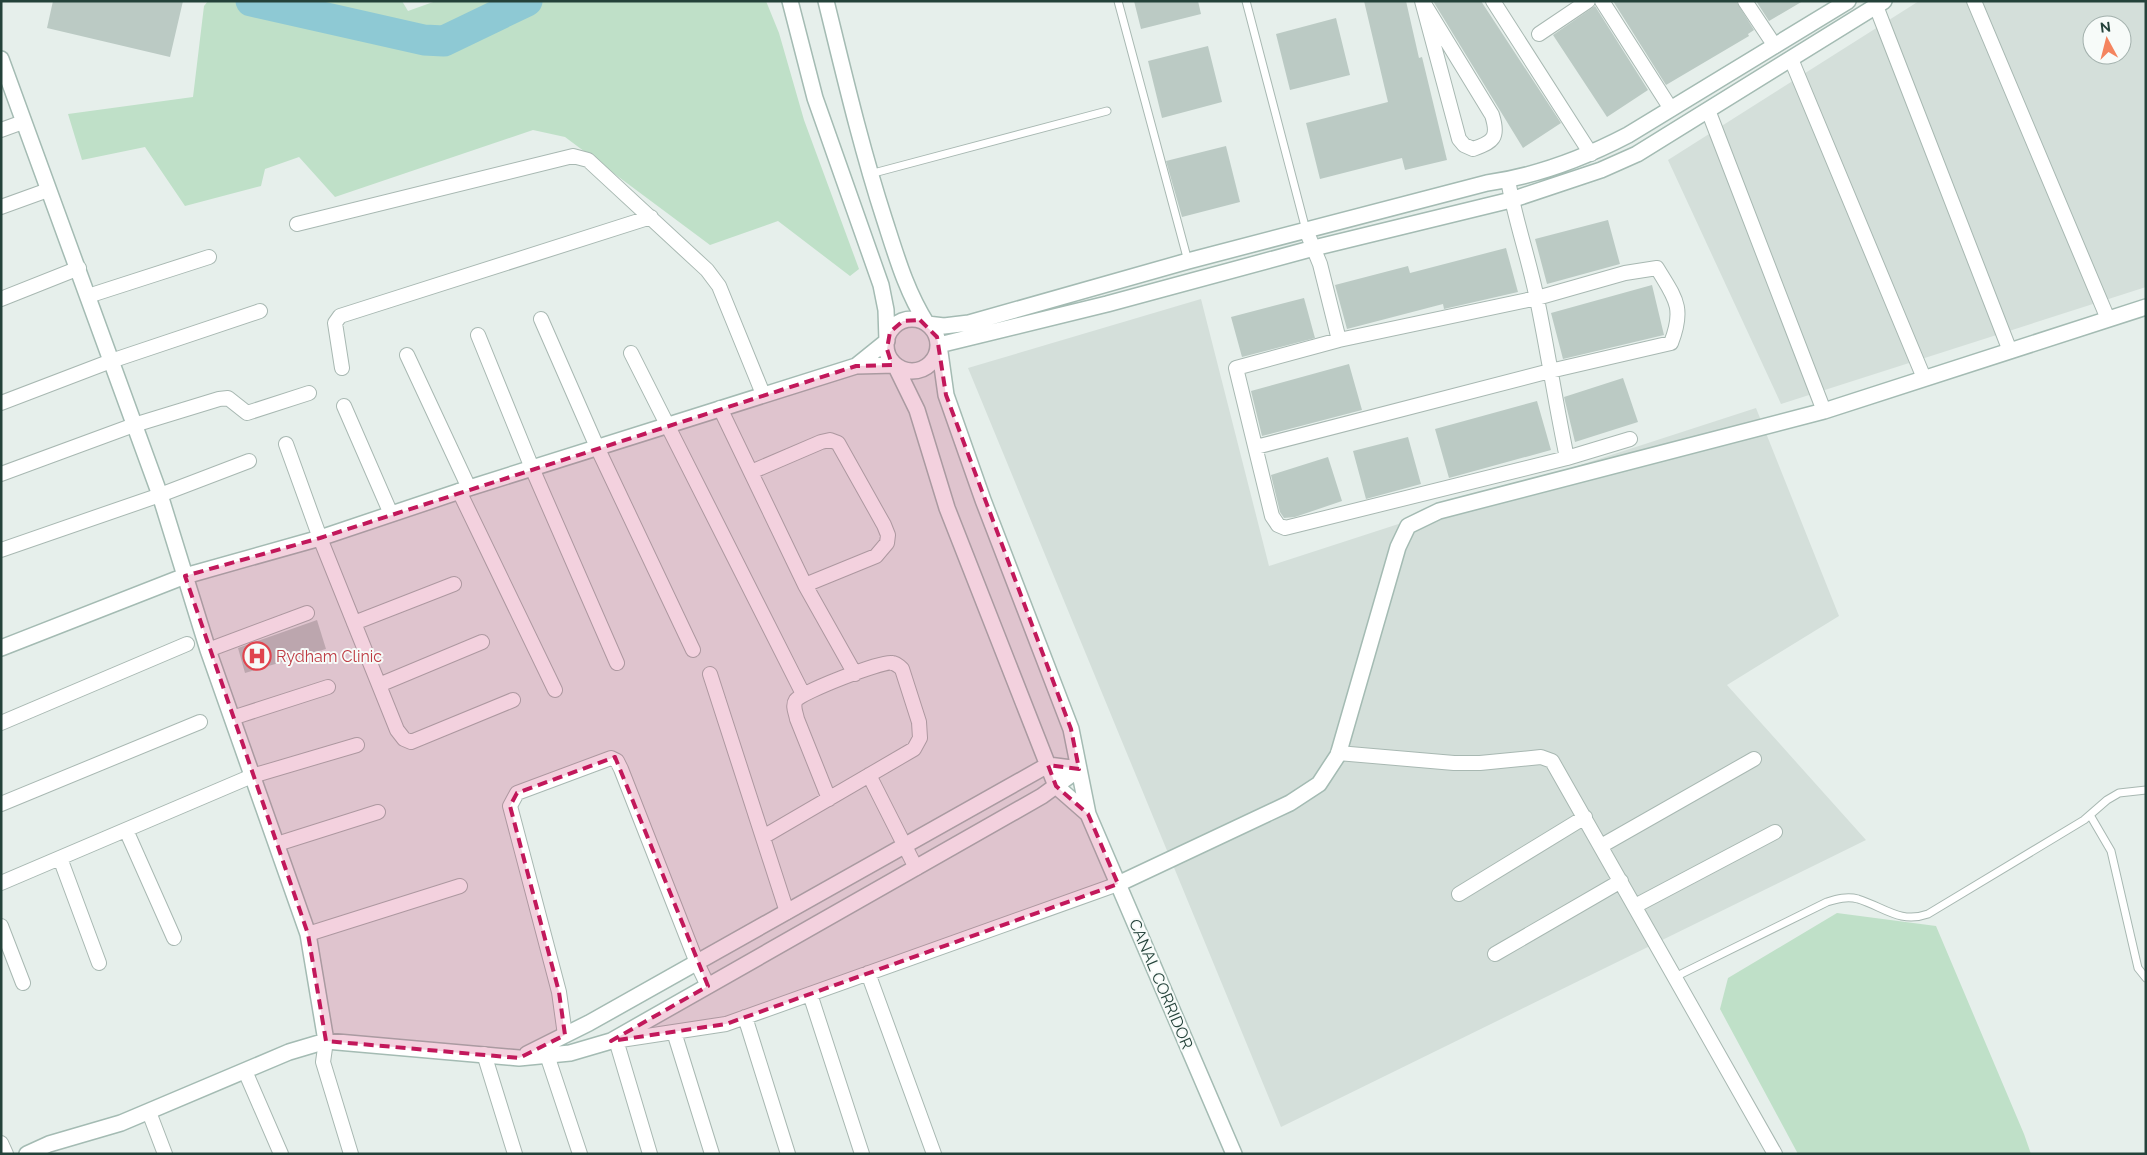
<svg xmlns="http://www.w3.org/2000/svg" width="2147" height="1155" font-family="Raleway,sans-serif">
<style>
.built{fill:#d4dfda;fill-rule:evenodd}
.green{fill:#bfe0c8}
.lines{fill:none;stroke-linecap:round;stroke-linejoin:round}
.river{stroke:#8ec9d4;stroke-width:31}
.building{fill:#bbcac4}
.lane-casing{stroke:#a8b8b2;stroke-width:9}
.street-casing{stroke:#a8b8b2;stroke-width:16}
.secondary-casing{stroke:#a4bbb3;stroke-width:18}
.lane{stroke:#fff;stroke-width:7}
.street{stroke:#fff;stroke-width:14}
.secondary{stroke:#fff;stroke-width:15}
.marked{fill:#c2185b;fill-opacity:0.2;stroke:#c2185b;stroke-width:4;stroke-dasharray:10 6;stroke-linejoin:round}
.labels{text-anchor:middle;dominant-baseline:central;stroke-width:4;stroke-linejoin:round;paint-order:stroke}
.health-label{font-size:16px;fill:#be3a42;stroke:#f7fbf9;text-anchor:start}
.street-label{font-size:16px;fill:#24423a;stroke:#f7fbf9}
</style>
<rect width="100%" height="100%" fill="#e6efeb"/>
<!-- built -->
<path class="built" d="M1919 1H2146V287L1781 404 1668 160ZM2092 25H2122V55H2092Z
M1201 299 1269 566 1756 408 1839 616 1727 685 1866 840 1281 1127 968 368Z"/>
<!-- green -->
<path class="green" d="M208 1H402L408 11 436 1H766L779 33 804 120 859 269 850 276 778 221 710 245 565 137 533 130 335 197 299 157 265 169 261 186 185 206 145 147 82 160 68 114 193 97 204 6Z
M1837 913 1936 926 2024 1134 2031 1154H1798L1720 1009 1728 978Z"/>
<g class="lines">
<!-- river -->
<path class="river" d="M251 1 424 40 444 41 527 1"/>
</g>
<!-- building -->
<path class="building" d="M53 1H183L170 57 47 28Z
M1134 1H1198L1201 14 1141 29Z
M1364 1H1406L1419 58 1422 57 1447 160 1405 170 1402 158 1320 179 1306 123 1388 102Z
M1433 1H1481L1561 123 1523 148Z
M1613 1H1736L1754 30 1748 34 1749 36 1666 85Z
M1756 1H1803L1769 21Z
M1595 6 1648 90 1607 117 1553 35Z
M1336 18 1350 75 1290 90 1276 34Z
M1208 46 1222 102 1162 118 1148 61Z
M1226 146 1240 202 1182 217 1166 161Z
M1608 220 1620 264 1547 284 1535 239Z
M1506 248 1518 292 1444 309 1443 304 1347 329 1335 285 1408 266 1410 273Z
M1652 285 1664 335 1563 359 1551 313Z
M1304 298 1315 338 1242 357 1231 317Z
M1349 364 1362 410 1262 436 1251 391Z
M1623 378 1638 422 1575 442 1564 397Z
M1537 401 1551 450 1449 478 1435 429Z
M1408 437 1421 484 1366 499 1353 451Z
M1328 457 1342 501 1295 517 1284 518 1280 512 1271 475Z
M317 620 326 649 245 673 238 648Z"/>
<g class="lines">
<!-- lane casing -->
<g class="lane-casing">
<path id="lane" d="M1118 1 1188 261
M1246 1 1306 230
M870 174 1107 111
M2090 815 2111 851 2138 968 2146 978
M1675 977 1827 902C1837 899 1847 896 1858 899 1884 907 1900 924 1928 914L2084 820 2107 800 2119 793 2146 790"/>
</g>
<!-- street casing -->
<g class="street-casing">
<path id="street" d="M1422 1 1459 139 1464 145 1473 149C1494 142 1499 137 1492 115L1423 2
M1493 1 1591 154
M1602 1 1671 109
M1745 1 1775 46
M1974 1 2108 319
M1876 6 2010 351
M1539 34 1588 1
M1791 59 1924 378
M1708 110 1824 411
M1 130 23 122
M1 207 48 190
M297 224 573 156 588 160 707 270 719 286 763 394
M1306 230 1320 264 1339 340
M88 296 209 257
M1 299 79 268
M541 319 597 447 693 650
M478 335 532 468 617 663
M631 353 803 694
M407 355 469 488
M342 368 335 323 340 316 651 217
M1 403 111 361 260 311
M344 406 391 514
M720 408 805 585 855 674
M286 444 320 538 397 730 404 739 411 742 513 700
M1256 447 1550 371 1671 343C1685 307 1675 298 1657 268L1625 273 1537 298 1339 340 1236 368 1272 516 1278 525 1285 528 1567 458C1556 406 1548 352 1537 299 1529 259 1515 220 1508 180
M1567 458 1630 439
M751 472 821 442 830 440 838 443 884 525 888 535 887 543 876 556 805 585
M1 474 134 425 219 399 228 398 247 413 309 393
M459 491 555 690
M1 550 160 495 249 461
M354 623 454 584
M208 650 307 613
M710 674 787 912
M379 685 482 642
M232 718 328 687
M1 723 187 644
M1338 753 1454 763H1480L1541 757 1552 761 1775 1154
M869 775 916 868
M1 804 200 722
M126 830 174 938
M763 837 914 749 920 738 919 722 902 669C900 667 895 663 892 663 883 660 800 693 796 700 792 706 796 713 797 719L829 799
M277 844 378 812
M1601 846 1754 759
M60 858 99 963
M1 883 252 776 357 745
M1459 894 1585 817
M1635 906 1775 832
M1 926 23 983
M308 934 460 886
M1495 954 1621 881
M868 973 934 1154
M810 994 862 1154
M745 1017 788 1154
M674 1032 712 1154
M565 1035 559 992 510 806 517 793 611 758 617 761 621 769 697 963 708 986
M616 1040 650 1154
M326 1041 323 1062 351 1154
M614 1041 726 1024 1118 884
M484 1054 515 1154
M547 1055 580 1154
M245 1071 281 1154
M149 1112 165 1154
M1 1143 6 1154"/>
</g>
<!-- secondary casing -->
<g class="secondary-casing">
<path id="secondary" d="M790 1 815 98 881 285 886 310 887 341 856 366
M826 1C844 74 861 147 884 218 896 255 906 291 927 324L944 326 969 323 1188 261 1487 183C1536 176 1584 158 1628 135L1848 1
M1 59 160 495 208 650 308 934 326 1041
M886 345a26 26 0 1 1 52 0a26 26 0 1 1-52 0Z
M1 648 185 576 320 538 469 488 856 366 895 365 917 410 947 508 1056 786 1088 814
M1118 884 1290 803 1319 784 1338 755 1398 547 1408 526 1439 511 1824 411 2146 307
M527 1054 589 1023 1048 765 1079 769
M27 1154 49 1144 121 1123 289 1052 326 1041 519 1058 570 1053 611 1041 1042 796 1079 769
M1234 1154 1088 814 1071 729 983 500 946 395 939 345 1107 304 1314 248 1511 200 1601 170 1637 154 1884 1"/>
</g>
<!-- lane -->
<use href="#lane" class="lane"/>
<!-- street -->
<use href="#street" class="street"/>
<!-- secondary -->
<use href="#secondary" class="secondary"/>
</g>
<!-- marked area -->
<path class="marked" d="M920 320 937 337 946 395 1071 729 1079 769 1048 765 1056 786 1088 814 1118 884 726 1024 611 1041 708 986 615 757 517 793 510 806 559 992 565 1035 519 1058 326 1041 308 934 185 576 320 538 856 366 892 365 887 349 890 332 903 321Z"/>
<!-- icons -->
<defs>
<g id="hospital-ring" transform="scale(1.4375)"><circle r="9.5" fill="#f7fbf9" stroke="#e0444e" stroke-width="1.5"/><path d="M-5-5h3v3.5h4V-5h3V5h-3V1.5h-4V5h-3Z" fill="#e0444e"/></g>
</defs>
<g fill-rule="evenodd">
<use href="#hospital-ring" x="257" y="656"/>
</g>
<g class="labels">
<!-- health labels -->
<g class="health-label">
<text x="276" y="656">Rydham Clinic</text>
</g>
<!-- street labels -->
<g class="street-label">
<text transform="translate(1161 984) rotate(67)">CANAL CORRIDOR</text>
</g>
</g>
<!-- border -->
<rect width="2147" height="1155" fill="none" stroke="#24423a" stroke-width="5"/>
<!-- north arrow -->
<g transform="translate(2107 40) rotate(353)"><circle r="24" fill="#f7fbf9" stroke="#a3b1ad"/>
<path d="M0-4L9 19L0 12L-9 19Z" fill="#f4845f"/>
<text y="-8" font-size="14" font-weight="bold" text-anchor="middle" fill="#24423a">N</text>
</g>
</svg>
